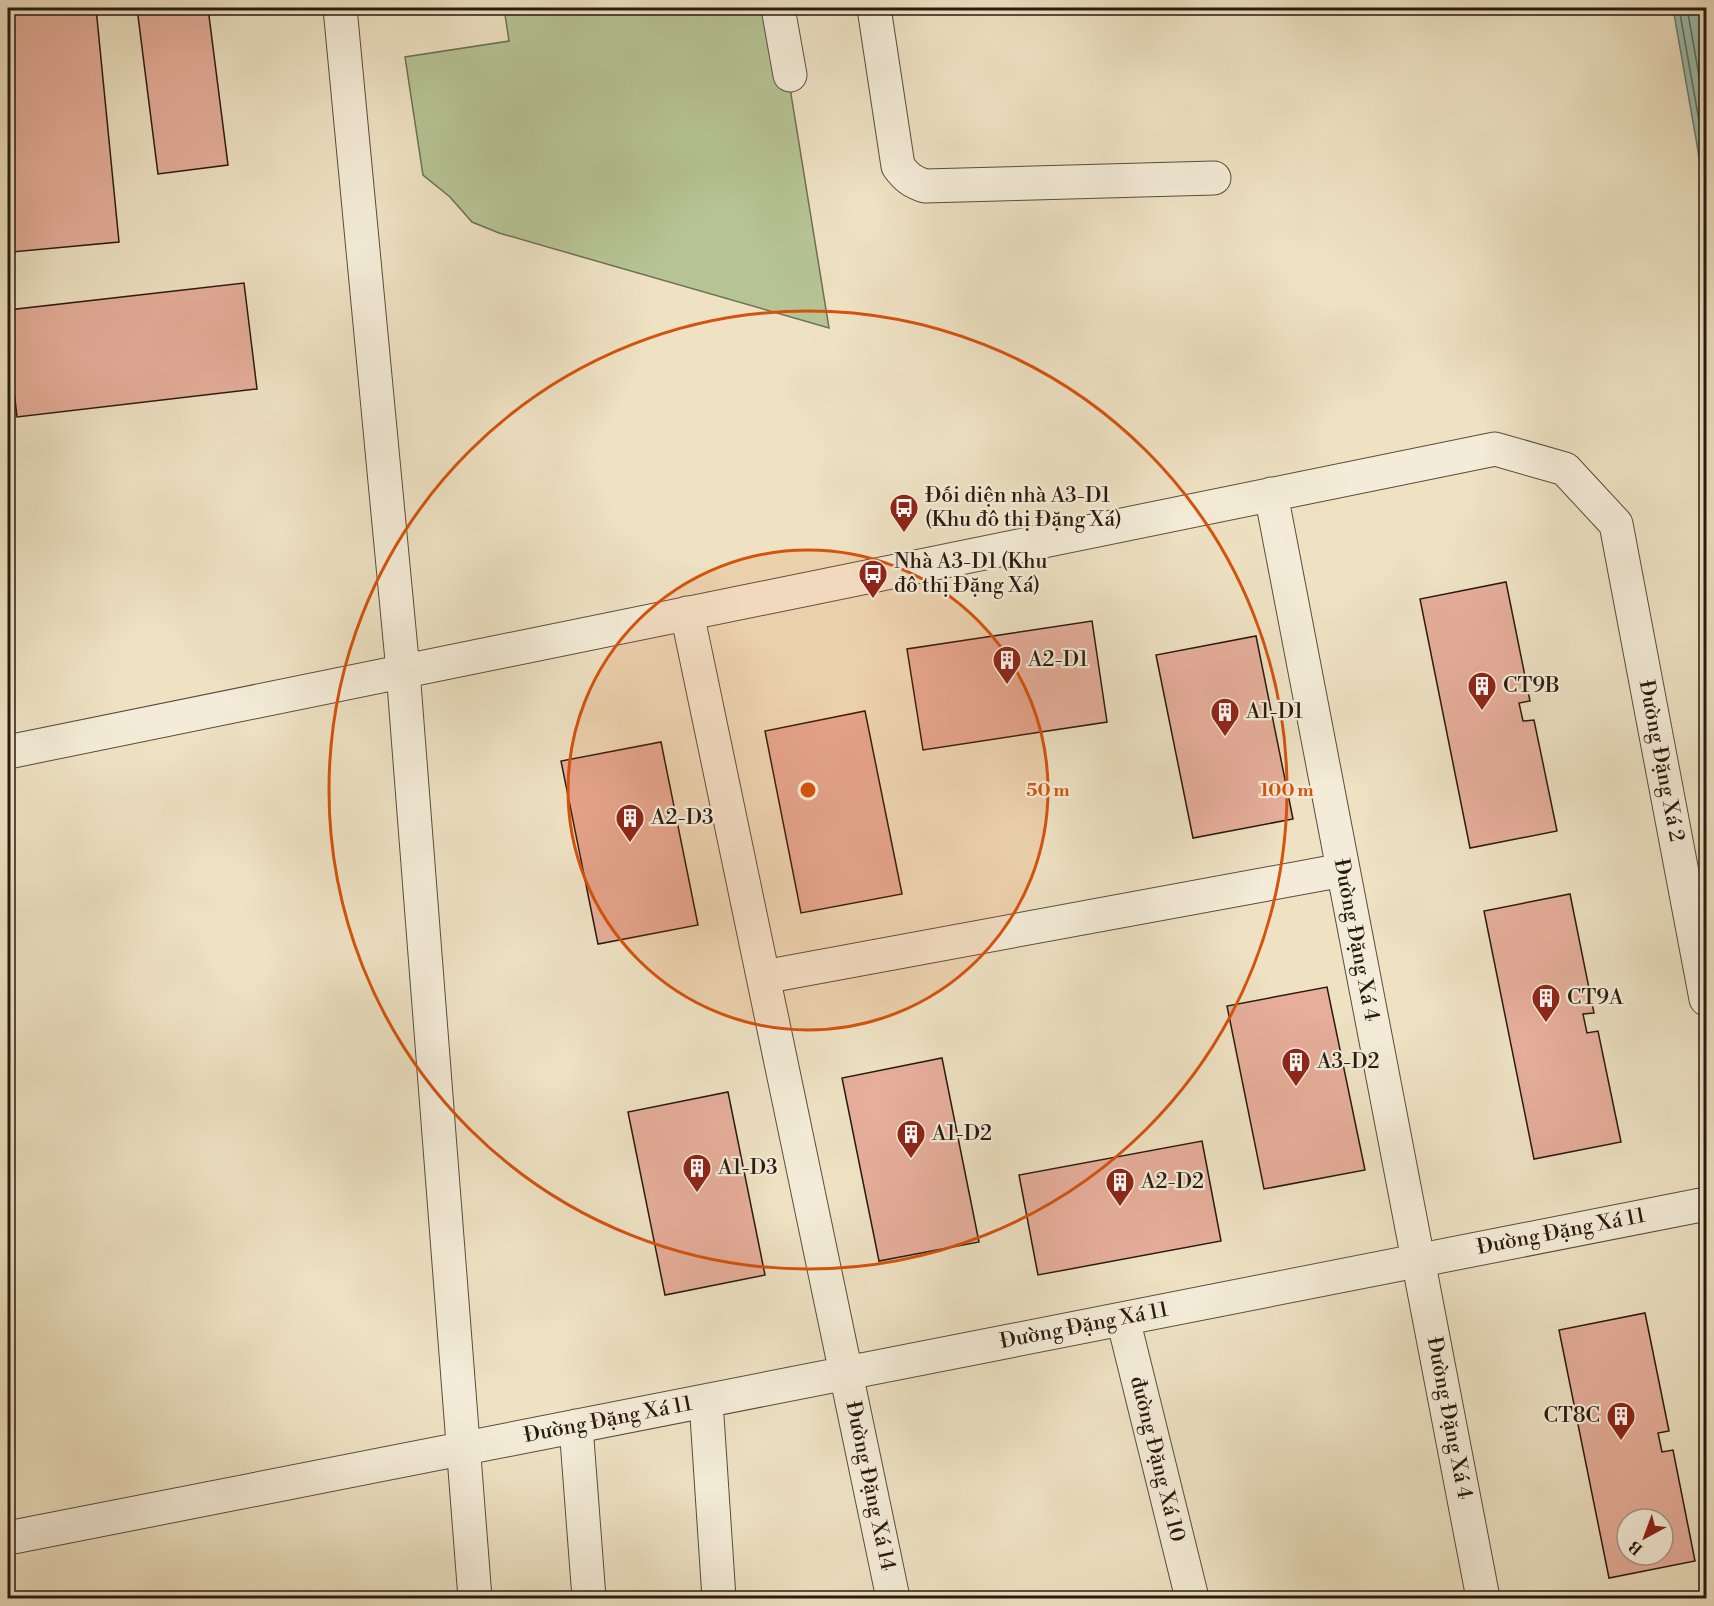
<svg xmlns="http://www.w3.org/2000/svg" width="1714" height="1606" font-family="'Libre Bodoni',serif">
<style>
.green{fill:#b6c495;stroke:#6f6f52;stroke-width:1.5}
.water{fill:#9abeb0;stroke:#6c7c70;stroke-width:1.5}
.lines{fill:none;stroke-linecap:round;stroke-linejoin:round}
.shore{stroke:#616c60;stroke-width:1.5}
.building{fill:#e6ae9b;stroke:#281a0f;stroke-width:1.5;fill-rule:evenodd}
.minor-casing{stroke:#5a4c3c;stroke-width:35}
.minor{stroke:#f4ecd8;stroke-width:33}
.ring{fill:none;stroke:#d5530c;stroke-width:3}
.labels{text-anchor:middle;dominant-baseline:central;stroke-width:4.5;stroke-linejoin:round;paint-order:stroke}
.poi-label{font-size:21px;fill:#281a0f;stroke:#f4ecd8;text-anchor:start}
.street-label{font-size:21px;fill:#281a0f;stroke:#f4ecd8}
.centre{fill:#d5530c;stroke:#f4ecd8;stroke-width:3}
.ring-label{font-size:18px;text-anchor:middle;font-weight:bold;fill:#d5530c;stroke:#f4ecd8;stroke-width:4.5;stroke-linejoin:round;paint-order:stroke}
</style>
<rect width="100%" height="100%" fill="#eee2c3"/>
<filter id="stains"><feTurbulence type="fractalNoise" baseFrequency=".00333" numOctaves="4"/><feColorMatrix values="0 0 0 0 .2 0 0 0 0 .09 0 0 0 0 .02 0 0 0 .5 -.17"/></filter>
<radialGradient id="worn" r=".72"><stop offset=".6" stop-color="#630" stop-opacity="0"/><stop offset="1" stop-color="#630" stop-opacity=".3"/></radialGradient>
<!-- green -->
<path class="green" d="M504 8H777L829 328 499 233 472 222 450 197 423 175 405 57 509 41Z"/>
<!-- water -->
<path class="water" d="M1673 8H1706V196Z"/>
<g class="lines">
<!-- shore -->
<path class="shore" d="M1679 8 1706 160
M1687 8 1706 115"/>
</g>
<!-- building -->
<path class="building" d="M43 8H96L119 242 12 252 8 203V11Z
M137 8H208L228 165 158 174Z
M244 283 257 389 17 417 8 338V310Z
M1506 582 1530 701 1519 703 1523 721 1534 720 1557 831 1470 848 1420 599Z
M1092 621 1107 722 923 750 907 649Z
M1256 636 1293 819 1193 838 1156 655Z
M865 711 902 894 801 913 765 731Z
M661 742 698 925 598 944 561 761Z
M1570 894 1594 1013 1583 1014 1587 1033 1598 1031 1621 1142 1534 1159 1484 911Z
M1327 987 1365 1170 1264 1189 1227 1006Z
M942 1058 979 1242 879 1261 842 1078Z
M728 1092 765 1275 665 1295 628 1112Z
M1202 1141 1221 1241 1038 1275 1019 1175Z
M1645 1313 1669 1431 1658 1433 1662 1452 1673 1450 1695 1561 1609 1578 1559 1330ZM1627 1519H1663V1555H1627Z"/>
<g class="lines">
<!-- minor casing -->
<g class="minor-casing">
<path id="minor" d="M340 8 403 671 475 1598
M778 8 790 75
M874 8 898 166C906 177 912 182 925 186L1214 178
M1271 494 1483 1598
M687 613 893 1598
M8 752 1495 449 1565 469 1616 524 1706 999
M763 977 1343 870
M1123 1319 1192 1598
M706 1401 719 1598
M576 1426 589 1598
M8 1538 1706 1204"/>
</g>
<!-- minor -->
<use href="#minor" class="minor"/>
</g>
<!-- distance rings -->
<circle cx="808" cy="790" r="240" fill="#d5530c" fill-opacity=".12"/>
<g class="ring">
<circle cx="808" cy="790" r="240"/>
<circle cx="808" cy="790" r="479"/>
</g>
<!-- icons -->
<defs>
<g id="bus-pin" transform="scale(1.5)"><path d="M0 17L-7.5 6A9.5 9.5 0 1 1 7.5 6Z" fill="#8f2418" stroke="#f4ecd8"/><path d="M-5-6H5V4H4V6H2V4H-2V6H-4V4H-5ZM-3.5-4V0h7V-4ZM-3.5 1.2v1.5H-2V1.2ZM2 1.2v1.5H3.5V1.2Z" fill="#fff"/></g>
<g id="building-pin" transform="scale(1.5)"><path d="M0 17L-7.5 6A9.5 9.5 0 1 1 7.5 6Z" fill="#8f2418" stroke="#f4ecd8"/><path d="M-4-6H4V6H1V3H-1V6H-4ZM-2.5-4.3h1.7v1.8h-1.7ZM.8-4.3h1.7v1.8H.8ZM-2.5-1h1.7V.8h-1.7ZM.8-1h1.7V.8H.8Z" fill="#fff"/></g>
</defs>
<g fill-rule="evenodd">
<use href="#bus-pin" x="904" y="508"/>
<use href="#bus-pin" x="873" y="574"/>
<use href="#building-pin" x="1007" y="660"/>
<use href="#building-pin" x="1482" y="686"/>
<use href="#building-pin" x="1225" y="712"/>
<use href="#building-pin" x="630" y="818"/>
<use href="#building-pin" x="1546" y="998"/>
<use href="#building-pin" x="1296" y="1062"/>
<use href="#building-pin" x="911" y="1134"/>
<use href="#building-pin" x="697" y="1168"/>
<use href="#building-pin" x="1120" y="1182"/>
<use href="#building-pin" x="1621" y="1416"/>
</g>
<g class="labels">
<!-- poi labels -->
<g class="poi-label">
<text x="925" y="496">Đối diện nhà A3-D1<tspan x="925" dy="24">(Khu đô thị Đặng Xá)</tspan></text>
<text x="894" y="562">Nhà A3-D1 (Khu<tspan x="894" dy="24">đô thị Đặng Xá)</tspan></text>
<text x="1028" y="660">A2-D1</text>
<text x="1503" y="686">CT9B</text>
<text x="1246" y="712">A1-D1</text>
<text x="651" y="818">A2-D3</text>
<text x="1567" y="998">CT9A</text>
<text x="1317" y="1062">A3-D2</text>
<text x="932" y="1134">A1-D2</text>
<text x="718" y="1168">A1-D3</text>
<text x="1141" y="1182">A2-D2</text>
<text x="1600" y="1416" text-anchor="end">CT8C</text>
</g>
<!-- street labels -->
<g class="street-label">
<text transform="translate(1661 761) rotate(79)">Đường Đặng Xá 2</text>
<text transform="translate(1356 940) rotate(79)">Đường Đặng Xá 4</text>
<text transform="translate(1561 1232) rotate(-11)">Đường Đặng Xá 11</text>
<text transform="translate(1084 1326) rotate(-11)">Đường Đặng Xá 11</text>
<text transform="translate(1449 1418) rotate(79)">Đường Đặng Xá 4</text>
<text transform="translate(608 1420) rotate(-11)">Đường Đặng Xá 11</text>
<text transform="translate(1157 1459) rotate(76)">đường Đặng Xá 10</text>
<text transform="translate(870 1486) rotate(78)">Đường Đặng Xá 14</text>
</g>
</g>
<circle cx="808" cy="790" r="9" class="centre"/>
<g class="ring-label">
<text x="1048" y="796">50 m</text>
<text x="1287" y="796">100 m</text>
</g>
<!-- margin -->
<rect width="1714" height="1606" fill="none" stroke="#eee2c3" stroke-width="30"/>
<rect x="9" y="9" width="1696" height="1588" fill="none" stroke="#281a0f" stroke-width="3"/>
<rect x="15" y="15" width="1684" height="1576" fill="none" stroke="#281a0f" stroke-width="1.5"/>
<!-- north arrow -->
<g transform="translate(1645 1537) rotate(221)"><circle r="28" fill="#f4ecd8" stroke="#a29888" stroke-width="1.5"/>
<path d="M0-4.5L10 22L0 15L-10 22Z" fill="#8f2418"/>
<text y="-9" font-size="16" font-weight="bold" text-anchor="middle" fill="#281a0f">B</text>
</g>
<rect width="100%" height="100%" filter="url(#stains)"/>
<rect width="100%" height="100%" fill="url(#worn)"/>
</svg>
